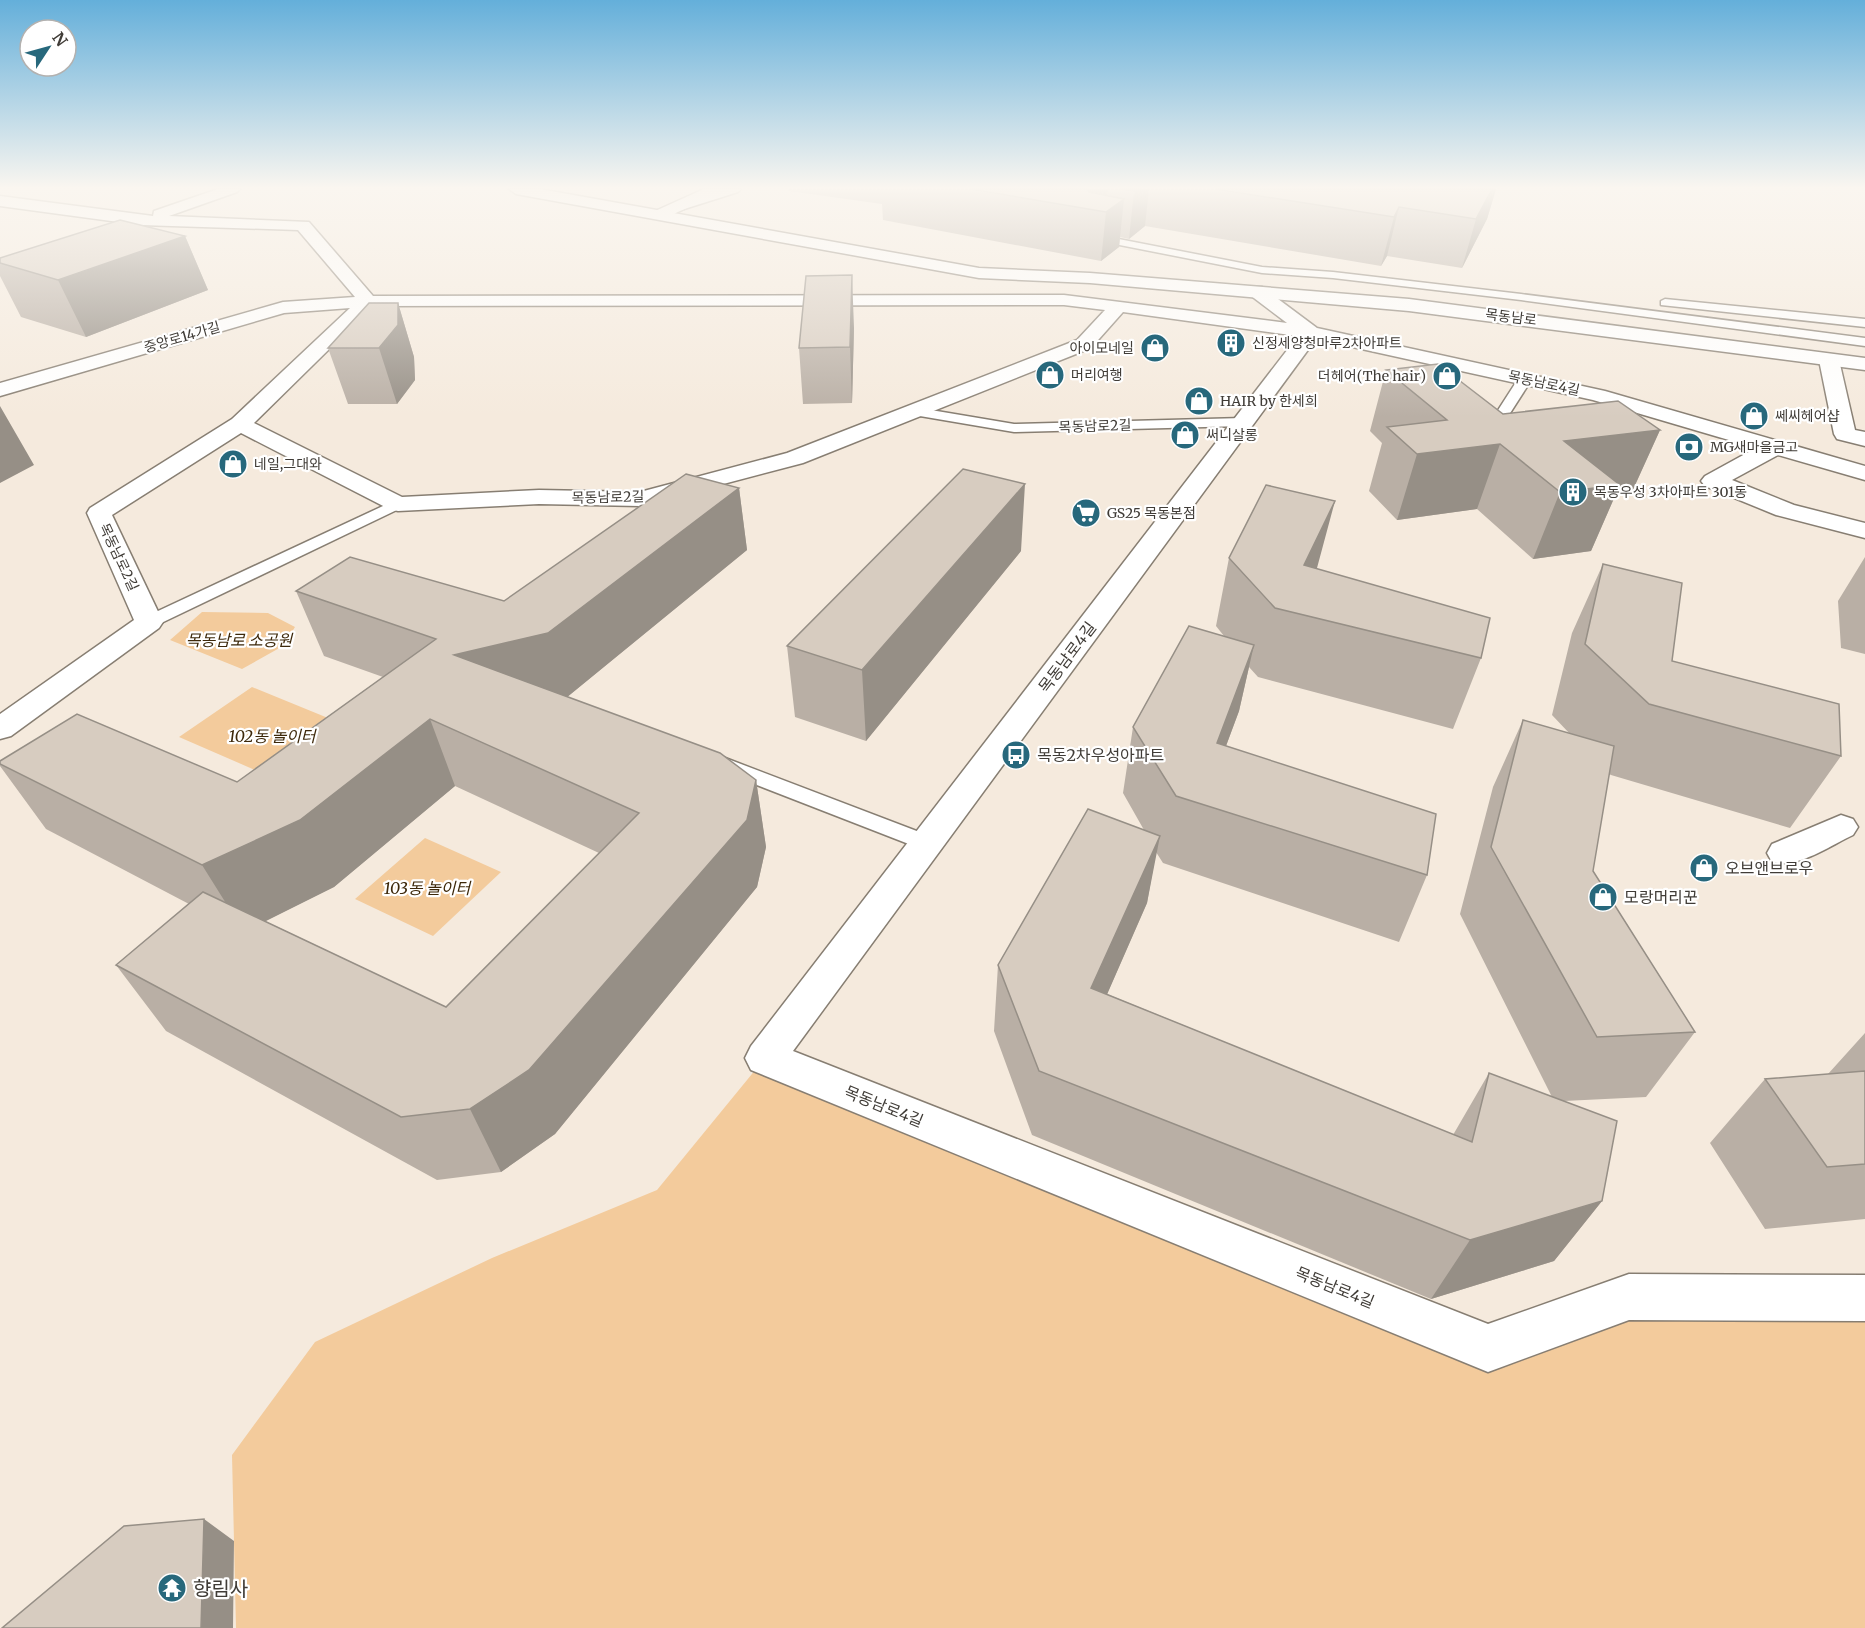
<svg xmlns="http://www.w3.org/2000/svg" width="1865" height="1628" font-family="Merriweather,'Noto Sans KR',serif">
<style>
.green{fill:#f3cb9c}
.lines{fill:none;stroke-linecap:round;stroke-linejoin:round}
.service-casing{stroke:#877e72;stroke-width:3}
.minor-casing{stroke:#877e72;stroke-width:3}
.tertiary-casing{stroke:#877e72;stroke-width:3}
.secondary-casing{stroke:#877e72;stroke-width:3}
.service{fill:#fff;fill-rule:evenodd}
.minor{fill:#fff;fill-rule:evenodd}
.tertiary{fill:#fff;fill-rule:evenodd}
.secondary{fill:#fff;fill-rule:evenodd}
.wall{fill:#b9afa5;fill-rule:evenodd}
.shaded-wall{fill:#968f86}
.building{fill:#d7ccc0;stroke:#968f86;stroke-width:1.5}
.labels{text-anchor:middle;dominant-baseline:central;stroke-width:4.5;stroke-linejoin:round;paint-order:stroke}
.far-street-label{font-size:14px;fill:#403c37;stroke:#fff}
.far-poi-label{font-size:14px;fill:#403c37;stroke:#fff;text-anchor:start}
.park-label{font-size:16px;font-style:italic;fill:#3d280a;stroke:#fff}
.street-label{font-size:16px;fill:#403c37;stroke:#fff}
.poi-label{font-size:16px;fill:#403c37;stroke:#fff;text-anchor:start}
.near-poi-label{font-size:20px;fill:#403c37;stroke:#fff;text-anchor:start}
</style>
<rect width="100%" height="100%" fill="#f5eadd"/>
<!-- green -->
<path class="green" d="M202 612 268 613 295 627 283 646 242 669 170 640Z
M252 687 350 727 278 780 179 737Z
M425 838 501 872 433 936 355 899Z
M765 1058 1487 1348 1629 1297 1865 1298V1628H236L232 1455 315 1342 492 1258 657 1190Z"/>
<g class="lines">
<!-- service casing -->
<g class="service-casing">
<path id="service" d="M728 189H739L734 192Z
M1093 234 1262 267 1333 272 1521 294 1865 338V346L1521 300 1333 278 1262 273 1089 239V235Z
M1665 299 1865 319V327L1661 305V301Z
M1525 375 1532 379 1498 432 1496 435H1486L1484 432 1520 376Z
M913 407 1014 424 1243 418 1250 422 1243 426 1014 432 908 414 906 411 908 408Z
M398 499 403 501 406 504 403 507 155 626H143L140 622 143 618Z
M720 756 935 838 938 843 935 848 927 851 919 848 713 768 710 763 713 758Z"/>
</g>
<!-- minor casing -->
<g class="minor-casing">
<path id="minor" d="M218 189H240L237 192 169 216 309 222 373 296 1064 295 1287 323 1250 295 1247 291 1250 287H1262L1317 328 1605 391 1865 466V480L1778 455 1732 480 1794 505 1865 523V538L1776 515 1705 486 1701 481 1705 476 1756 448 1593 400 1316 339 793 1051 1488 1324 1629 1274 1865 1275V1321L1629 1320 1488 1372 751 1070 745 1058 751 1046 1298 336 1123 312 1091 348 803 463 640 506 539 504 398 511 389 509 241 433 112 515 163 622 159 628 11 736 0 739V714L134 620 87 513 90 508 232 419 350 308 284 313 0 396V383L283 302 355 297 298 230 141 225 0 206V196L153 216 154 211ZM1064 305 1105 310 1077 340 787 453 640 492 539 490 402 497 254 423 373 306Z
M718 189H741L738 192 681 210 673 205 676 202Z
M1829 354 1836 356 1839 360 1855 430 1865 432V446L1837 439 1834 434 1819 360 1822 356Z
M1841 815 1853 819 1858 827 1853 835C1829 846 1798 869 1772 862L1767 853 1772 844Z"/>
</g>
<!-- tertiary casing -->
<g class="tertiary-casing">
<path id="tertiary" d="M704 189H724L721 192 665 218H653L651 215 653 212Z"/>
</g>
<!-- secondary casing -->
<g class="secondary-casing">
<path id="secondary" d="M509 189H540L979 268 1090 273 1409 299 1865 358V370L1409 311 1090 283 979 278 516 194Z"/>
</g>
<!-- service -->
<use href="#service" class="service"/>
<!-- minor -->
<use href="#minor" class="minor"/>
<!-- tertiary -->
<use href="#tertiary" class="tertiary"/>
<!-- secondary -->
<use href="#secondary" class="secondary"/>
</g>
<!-- wall -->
<path class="wall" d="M788 189H1496L1487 219 1462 268 1387 256 1381 266 1145 226 1129 239 1120 237 1119 247 1101 261 883 220 882 204 789 191Z
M185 236 208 290 86 337 21 317 0 276V258Z
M398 303 414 357 415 380 397 404H348L328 348Z
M854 328 852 403 803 404 799 348Z
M1386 370 1503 414 1660 430 1631 494 1615 496 1591 551 1533 559 1477 509 1397 520 1369 491 1382 443 1370 431Z
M739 488 747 550 567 697 756 780 766 847 757 887 555 1134 501 1172 437 1180 166 1031 116 965 189 904 46 829 0 766V761L237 782 383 677 324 656 296 591 504 601ZM455 786 599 853 446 1007 265 921 334 887Z
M1021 551 866 741 795 717 787 646Z
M1865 557V654L1841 648 1838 601Z
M1229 558 1317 569 1481 658 1453 729 1258 677 1249 667 1239 711 1226 746 1427 875 1399 942 1163 863 1156 852 1147 903 1107 994 1453 1135 1489 1073 1552 1097 1460 914 1493 787 1523 720 1570 734 1552 715 1572 633 1603 564 1672 661 1841 756 1790 828 1611 775 1609 774 1593 871 1695 1032 1646 1097 1564 1101 1602 1201 1554 1261 1431 1299 1032 1135 994 1031 998 965 1144 830 1123 793 1133 727 1224 636 1216 626Z
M1865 1033V1219L1765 1229 1710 1143 1765 1079 1828 1074Z"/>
<!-- shaded-wall -->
<path class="shaded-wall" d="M1086 189H1108L1105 212 1085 209Z
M1122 189H1149L1145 226 1129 239 1134 191Z
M1492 189H1496L1487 219 1462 268 1476 219Z
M1124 199 1119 247 1101 261 1106 212Z
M1399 207 1387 256 1381 266 1394 217Z
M185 236 208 290 86 337 58 280Z
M852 275 854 328 852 403 850 347Z
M398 303 414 357 415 380 397 404 379 348Z
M0 406 34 465 0 483Z
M1660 430 1631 494 1615 496 1591 551 1533 559 1560 492 1564 441Z
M1500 444 1477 509 1397 520 1417 454Z
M1025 484 1021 551 866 741 862 670Z
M739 488 747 550 566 698 454 655Z
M1335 501 1317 568 1297 613 1304 565Z
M1254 645 1239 711 1204 805 1217 743Z
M430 719 455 786 334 887 244 932 202 865Z
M756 780 766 847 757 887 555 1134 501 1172 470 1109Z
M1160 836 1147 903 1081 1054 1091 988Z
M1602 1201 1554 1261 1431 1299 1470 1240Z
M204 1519 234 1541 233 1628H201Z"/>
<!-- building -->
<path class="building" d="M971 189H1087L1089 192 1124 199 1106 212Z
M1122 189H1137L1134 191Z
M1215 189H1492L1476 219 1399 207 1394 217Z
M120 220 185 236 58 280 0 263V258Z
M852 275 850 347 799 348 806 276Z
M369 303H398V325L379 348H328Z
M1438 364 1503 414 1618 401 1660 430 1564 441 1620 485 1560 492 1500 444 1417 454 1387 427 1447 420 1386 370Z
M963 469 1025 484 862 670 787 646Z
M686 474 739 488 548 633 454 655 720 753 756 780 747 820 529 1070 470 1109 401 1117 116 965 203 892 446 1007 639 813 430 719 300 820 202 865 0 764V761L77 714 237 782 436 639 296 591 350 557 504 601Z
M1266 485 1335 501 1304 565 1490 618 1481 658 1275 608 1229 558Z
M1603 564 1682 583 1672 661 1839 704 1841 756 1649 704 1585 644Z
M1189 626 1254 645 1217 743 1436 814 1427 875 1176 796 1133 727Z
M1523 720 1614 746 1593 871 1695 1032 1597 1037 1491 847Z
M1088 809 1160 836 1091 988 1472 1142 1489 1073 1617 1121 1602 1201 1470 1240 1039 1071 998 965Z
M1865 1071V1164L1827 1167 1765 1079Z
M204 1519 201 1628H2L124 1526Z"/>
<!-- sky -->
<linearGradient id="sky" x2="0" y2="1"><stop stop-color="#64afda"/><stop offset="0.45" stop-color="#faf6f0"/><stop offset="1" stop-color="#faf6f0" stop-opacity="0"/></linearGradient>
<rect width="1865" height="417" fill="url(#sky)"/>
<!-- icons -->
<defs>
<g id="building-disc" transform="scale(1.5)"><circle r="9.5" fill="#27687c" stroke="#fff"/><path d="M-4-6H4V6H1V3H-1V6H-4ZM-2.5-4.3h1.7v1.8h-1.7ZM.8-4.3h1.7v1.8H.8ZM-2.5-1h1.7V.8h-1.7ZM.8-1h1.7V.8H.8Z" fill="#fff"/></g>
<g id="shop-disc" transform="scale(1.5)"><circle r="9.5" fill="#27687c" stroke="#fff"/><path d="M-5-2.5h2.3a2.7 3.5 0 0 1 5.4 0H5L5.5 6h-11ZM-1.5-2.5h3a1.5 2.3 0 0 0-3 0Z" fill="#fff"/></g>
<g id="bank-disc" transform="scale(1.5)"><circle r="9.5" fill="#27687c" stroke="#fff"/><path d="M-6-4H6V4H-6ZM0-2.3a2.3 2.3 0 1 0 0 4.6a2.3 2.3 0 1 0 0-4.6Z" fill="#fff"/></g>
<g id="supermarket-disc" transform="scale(1.5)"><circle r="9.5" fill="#27687c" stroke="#fff"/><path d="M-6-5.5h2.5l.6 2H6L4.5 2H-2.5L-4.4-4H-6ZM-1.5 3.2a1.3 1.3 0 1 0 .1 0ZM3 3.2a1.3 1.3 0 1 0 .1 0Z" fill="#fff"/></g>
<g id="bus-disc" transform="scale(1.5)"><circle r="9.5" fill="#27687c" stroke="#fff"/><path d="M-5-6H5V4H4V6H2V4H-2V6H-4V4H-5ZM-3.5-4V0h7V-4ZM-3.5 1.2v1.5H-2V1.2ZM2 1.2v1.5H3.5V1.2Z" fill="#fff"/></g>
<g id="temple-disc" transform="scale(1.5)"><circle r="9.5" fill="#27687c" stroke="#fff"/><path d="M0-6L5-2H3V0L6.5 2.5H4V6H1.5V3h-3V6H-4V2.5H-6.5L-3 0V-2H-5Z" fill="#fff"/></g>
</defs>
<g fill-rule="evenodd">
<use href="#building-disc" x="1231" y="343"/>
<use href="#shop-disc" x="1155" y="348"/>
<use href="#shop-disc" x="1050" y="375"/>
<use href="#shop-disc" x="1447" y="376"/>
<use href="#shop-disc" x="1199" y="401"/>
<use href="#shop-disc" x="1754" y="416"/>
<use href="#shop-disc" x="1185" y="435"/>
<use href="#bank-disc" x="1689" y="447"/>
<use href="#shop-disc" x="233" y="464"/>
<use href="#building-disc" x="1573" y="492"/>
<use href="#supermarket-disc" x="1086" y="513"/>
<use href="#bus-disc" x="1016" y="755"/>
<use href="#shop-disc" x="1704" y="868"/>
<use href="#shop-disc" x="1603" y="897"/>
<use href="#temple-disc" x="172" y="1588"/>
</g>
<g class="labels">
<!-- far-street labels -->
<g class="far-street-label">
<text transform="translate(1511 317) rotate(7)">목동남로</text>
<text transform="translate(182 337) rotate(-16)">중앙로14가길</text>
<text transform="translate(1544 383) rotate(12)">목동남로4길</text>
<text transform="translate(1095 426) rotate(-2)">목동남로2길</text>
<text transform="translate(608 497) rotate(-1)">목동남로2길</text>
<text transform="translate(119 557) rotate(65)">목동남로2길</text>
</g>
<!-- far-poi labels -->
<g class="far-poi-label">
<text x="1252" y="343">신정세양청마루2차아파트</text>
<text x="1134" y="348" text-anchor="end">아이모네일</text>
<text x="1071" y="375">머리여행</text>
<text x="1426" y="376" text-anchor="end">더헤어(The hair)</text>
<text x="1220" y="401">HAIR by 한세희</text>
<text x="1775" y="416">쎄씨헤어샵</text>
<text x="1206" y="435">써니살롱</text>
<text x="1710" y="447">MG새마을금고</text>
<text x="254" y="464">네일,그대와</text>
<text x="1594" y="492">목동우성 3차아파트 301동</text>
<text x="1107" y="513">GS25 목동본점</text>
</g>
<!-- park labels -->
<g class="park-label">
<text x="239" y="640">목동남로 소공원</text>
<text x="272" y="736">102동 놀이터</text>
<text x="427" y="888">103동 놀이터</text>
</g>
<!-- street labels -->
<g class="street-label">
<text transform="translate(1067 657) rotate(-53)">목동남로4길</text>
<text transform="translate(884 1106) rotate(22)">목동남로4길</text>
<text transform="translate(1335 1287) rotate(22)">목동남로4길</text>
</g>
<!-- poi labels -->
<g class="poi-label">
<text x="1037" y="755">목동2차우성아파트</text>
<text x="1725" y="868">오브앤브로우</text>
<text x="1624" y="897">모랑머리꾼</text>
</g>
<!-- near-poi labels -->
<g class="near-poi-label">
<text x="193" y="1588">향림사</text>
</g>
</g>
<!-- north arrow -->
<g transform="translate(48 48) rotate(54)"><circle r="28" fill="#ffffff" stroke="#b3b1af" stroke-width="1.5"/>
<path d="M0-4.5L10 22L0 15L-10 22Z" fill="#27687c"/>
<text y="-9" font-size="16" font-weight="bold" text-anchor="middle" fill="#403c37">N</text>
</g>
</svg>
